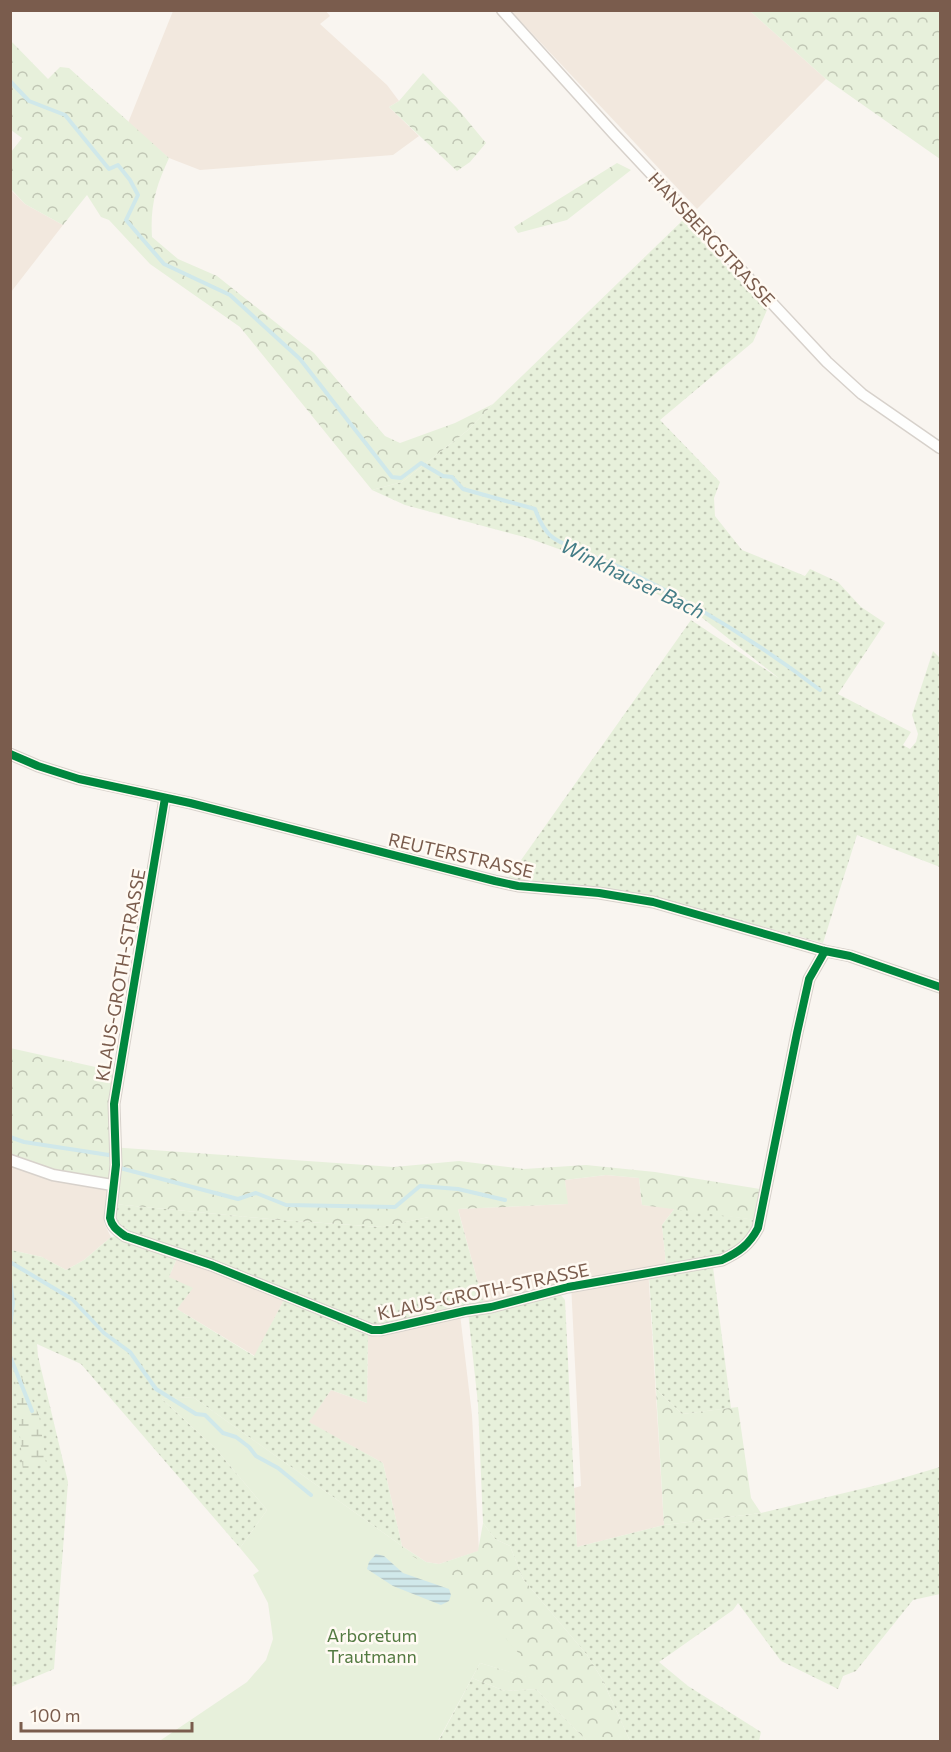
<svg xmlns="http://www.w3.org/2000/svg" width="951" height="1752" font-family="Commissioner,sans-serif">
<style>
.residential{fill:#f2e8de}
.grass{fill:url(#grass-dots)}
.forest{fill:url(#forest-crowns)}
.wetland{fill:url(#wetland-marsh)}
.garden{fill:#e7f0db}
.water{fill:url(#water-rules)}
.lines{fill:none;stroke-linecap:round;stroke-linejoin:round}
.stream{stroke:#d0e8ea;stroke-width:4}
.street-casing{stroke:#d7d1cb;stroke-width:13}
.street{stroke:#fefefd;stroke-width:10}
.cycleway-casing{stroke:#fffaf3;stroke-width:11}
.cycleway{stroke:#00873e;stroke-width:8}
.labels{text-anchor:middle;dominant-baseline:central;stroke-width:5;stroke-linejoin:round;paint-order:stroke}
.street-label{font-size:18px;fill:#7a5c4d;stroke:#fffaf3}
.park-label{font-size:18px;fill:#537a41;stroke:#fffaf3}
.water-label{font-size:20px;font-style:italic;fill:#437c86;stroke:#fffaf3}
</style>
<defs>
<pattern id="grass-dots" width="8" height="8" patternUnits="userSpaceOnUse" patternTransform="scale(1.5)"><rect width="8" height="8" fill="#e7f0db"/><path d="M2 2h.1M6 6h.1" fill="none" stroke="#c0c6b4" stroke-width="1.8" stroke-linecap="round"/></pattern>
<pattern id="forest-crowns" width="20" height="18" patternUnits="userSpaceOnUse" patternTransform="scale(1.5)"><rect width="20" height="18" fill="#e7f0db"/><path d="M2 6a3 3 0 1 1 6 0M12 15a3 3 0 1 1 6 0" fill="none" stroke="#c0c6b4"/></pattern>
<pattern id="wetland-marsh" width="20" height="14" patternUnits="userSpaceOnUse" patternTransform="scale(1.5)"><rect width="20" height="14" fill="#e7f0db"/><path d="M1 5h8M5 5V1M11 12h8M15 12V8" fill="none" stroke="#c0c6b4"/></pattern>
<pattern id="water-rules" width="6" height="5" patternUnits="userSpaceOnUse" patternTransform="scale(1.5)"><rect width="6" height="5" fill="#d0e8ea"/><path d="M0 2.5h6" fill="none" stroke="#aebfc0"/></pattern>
</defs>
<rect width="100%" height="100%" fill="#f9f5f0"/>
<!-- residential -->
<path class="residential" d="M325 10 330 16 320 24 387 85 399 101 389 107 419 136 393 155 200 170 169 158 128 123 173 11Z
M511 11H750L826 79 697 209Z
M10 189 25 204 63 225 11 292Z
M10 1165 45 1177 108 1191 104 1223 111 1237 84 1260 66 1270 42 1257 11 1250Z
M606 1175 639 1178 642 1205 675 1208 662 1225 666 1264 648 1268 664 1525 577 1547 574 1488 581 1486 571 1283 543 1287V1291L484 1305 458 1209 567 1204 565 1180Z
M177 1258 284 1300 255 1356 177 1309 169 1277Z
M460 1314 472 1415 479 1551 439 1564 426 1562 402 1546 383 1463 308 1422 331 1390 367 1403 368 1335 378 1337Z"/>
<!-- grass -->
<path class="grass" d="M683 220 767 310 753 342 660 420 720 482 714 498 715 516 742 550 805 576 810 569 838 582 861 607 885 623 838 694 911 732 903 745 910 749 916 742 918 734 912 715 933 651 940 658V867L857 835 823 943 675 903 507 880 691 620 780 679 696 613 581 557 528 538 405 505 372 490 402 482 468 430 493 404Z
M114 1204 280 1220 381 1227 429 1217H460L484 1305 384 1326 368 1325 126 1232C116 1223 112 1218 114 1204Z
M675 1208 756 1220 752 1233 731 1252 666 1264 662 1225Z
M118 1236 177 1258 169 1277 193 1288 177 1309 254 1356 284 1300 365 1331 368 1335 367 1403 331 1390 309 1422 383 1463 402 1546 193 1397 162 1399 216 1449 267 1510 240 1548 81 1364 37 1344 38 1356 68 1482 54 1669 11 1687V1250L42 1257 66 1270 84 1260 111 1237Z
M713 1267 731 1408 682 1414 656 1389 649 1275Z
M560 1294 565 1300 577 1547 664 1525 761 1513 886 1483 940 1467V1594L913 1600 856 1671 843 1676 838 1689 781 1661 738 1603 733 1610 659 1662 688 1686 761 1732 759 1741H630L602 1679 587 1655 523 1579 510 1546 495 1539 483 1523 478 1404 468 1312Z
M472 1678 505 1691 536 1689 587 1741 438 1742Z"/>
<!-- forest -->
<path class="forest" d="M750 11H940V159L826 79Z
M10 40 48 79 60 67 69 68 169 158C156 186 150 206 152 237L178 259 217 276 314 353 385 436 400 443 455 423 493 404 468 430 402 482 372 490 240 327 150 264 109 220 101 217 87 195 63 225 25 204 11 189V152L22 138 11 130Z
M423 73 457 108 486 143 470 162 457 171 389 107 399 101Z
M617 163 631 170 567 220 518 233 514 227Z
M10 1048 109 1070 113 1076 110 1147 394 1167 459 1161 524 1169 586 1165 655 1172 760 1189 756 1220 642 1205 639 1178 606 1175 565 1180 568 1204 458 1209 460 1217H429L382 1227 280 1220 114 1204 117 1181 55 1172 11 1158Z
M656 1389 682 1414 738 1407 751 1498 761 1513 664 1525Z
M483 1523 495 1539 510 1546 523 1579 587 1655 602 1679 630 1741H587L536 1689 505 1691 472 1678 480 1663 542 1681 401 1550 402 1546 426 1562 439 1564 478 1551Z"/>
<!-- wetland -->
<path class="wetland" d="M16 1365 39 1415 46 1463 23 1471 14 1366Z"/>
<!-- garden -->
<path class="garden" d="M193 1397 402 1546V1550L460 1584 543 1682 480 1663 438 1741 158 1742 247 1682 266 1660 273 1639 268 1603 253 1575 259 1571 240 1548 267 1510 216 1449 162 1399Z"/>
<!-- water -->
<path class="water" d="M376 1554 384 1556 403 1573 449 1589 451 1595 449 1601 441 1605 393 1586 367 1569 369 1562Z"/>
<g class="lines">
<!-- stream -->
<path class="stream" d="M10 81 29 101 65 115 109 169 118 165 130 180 138 195 126 220 164 264 230 295 300 359 392 477 401 478 421 463 443 476 452 477 463 489 535 509C539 520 545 533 555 539 577 552 603 559 626 570 695 604 760 644 820 690
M10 1137 24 1142 109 1155
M120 1168 238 1199 256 1193 286 1205 395 1207 420 1186 458 1189 505 1200
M10 1262 72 1299 104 1333 130 1352 156 1389 196 1414 205 1415 223 1433 236 1437 249 1447 256 1456 278 1468 311 1495
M10 1280 13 1303 10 1327
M10 1356 32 1411"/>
<!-- street casing -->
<g class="street-casing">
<path id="street" d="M502 10 613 133 827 362 862 394 940 448
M10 754 38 766 79 779 190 803 495 881 518 886 599 893 653 902 825 951 850 956 940 987
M165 798 114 1104 116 1165 110 1218C112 1227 117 1230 125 1236L211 1265 372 1330H381L465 1311 491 1307 568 1287 722 1260C739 1252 749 1245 758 1228L797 1033 809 979 825 951
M10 1160 53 1175 112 1185"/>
</g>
<!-- street -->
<use href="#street" class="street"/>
<!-- cycleway casing -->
<g class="cycleway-casing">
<path id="cycleway" d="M10 754 38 766 79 779 190 803 495 881 518 886 599 893 653 902 825 951 850 956 940 987
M165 798 114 1104 116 1165 110 1218C112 1227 117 1230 125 1236L211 1265 372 1330H381L465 1311 491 1307 568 1287 722 1260C739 1252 749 1245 758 1228L797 1033 809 979 825 951"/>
</g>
<!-- cycleway -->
<use href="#cycleway" class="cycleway"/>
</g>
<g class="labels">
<!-- street labels -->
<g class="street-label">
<text transform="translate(712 239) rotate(47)">HANSBERGSTRASSE</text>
<text transform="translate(461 855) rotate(13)">REUTERSTRASSE</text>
<text transform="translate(120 975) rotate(-80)">KLAUS-GROTH-STRASSE</text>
<text transform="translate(483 1291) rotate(-12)">KLAUS-GROTH-STRASSE</text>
</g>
<!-- park labels -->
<g class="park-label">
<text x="372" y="1635">Arboretum<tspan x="372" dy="21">Trautmann</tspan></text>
</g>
<!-- water labels -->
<g class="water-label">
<text transform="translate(633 578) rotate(26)">Winkhauser Bach</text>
</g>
</g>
<!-- border -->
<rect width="951" height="1752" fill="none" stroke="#7a5c4d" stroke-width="24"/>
<!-- scale -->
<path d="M21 1722v9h171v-9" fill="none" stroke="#7a5c4d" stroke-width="3"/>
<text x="30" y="1722" font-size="18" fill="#7a5c4d" stroke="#fffaf3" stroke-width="4.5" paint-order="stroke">100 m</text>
</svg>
